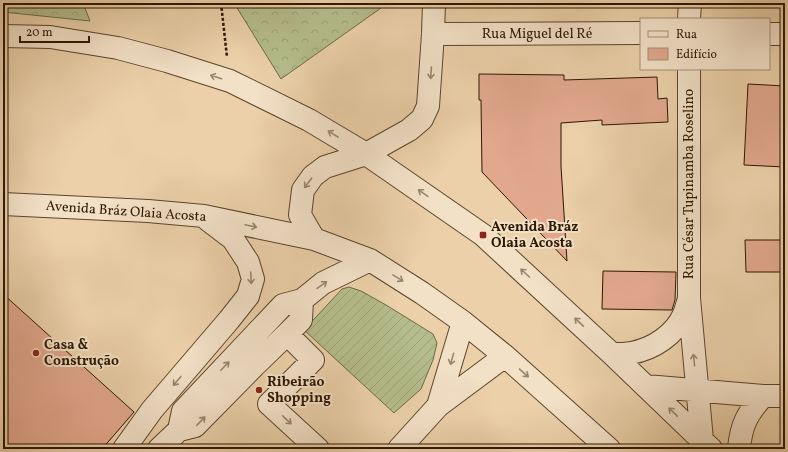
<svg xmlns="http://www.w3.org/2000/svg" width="788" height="452" font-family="Vollkorn,serif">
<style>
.forest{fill:url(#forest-crowns);stroke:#706a46}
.garden{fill:url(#garden-furrows);stroke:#706a46}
.building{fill:#e2a88e;stroke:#2d1701}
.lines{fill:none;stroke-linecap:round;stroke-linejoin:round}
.minor-casing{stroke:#5c452b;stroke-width:24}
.path{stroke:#2d1701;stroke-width:2.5;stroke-dasharray:3 2;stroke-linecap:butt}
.minor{stroke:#f2e0c7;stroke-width:22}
.oneway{stroke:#99866e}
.poi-dot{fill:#8f2418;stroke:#f2e0c7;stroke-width:1.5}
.labels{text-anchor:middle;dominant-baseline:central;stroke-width:4;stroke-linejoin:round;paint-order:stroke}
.street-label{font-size:14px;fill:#2d1701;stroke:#f2e0c7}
.poi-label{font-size:14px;font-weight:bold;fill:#2d1701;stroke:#f2e0c7;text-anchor:start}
</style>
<defs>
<pattern id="forest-crowns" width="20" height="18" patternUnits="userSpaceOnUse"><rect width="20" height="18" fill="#b4bc8b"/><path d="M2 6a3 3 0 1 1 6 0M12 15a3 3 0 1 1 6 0" fill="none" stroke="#9ba176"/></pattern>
<pattern id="garden-furrows" width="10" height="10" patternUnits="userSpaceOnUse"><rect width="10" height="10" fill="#b4bc8b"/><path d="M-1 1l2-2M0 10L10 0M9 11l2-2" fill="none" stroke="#9ba176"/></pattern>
</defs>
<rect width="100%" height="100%" fill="#ebd0a9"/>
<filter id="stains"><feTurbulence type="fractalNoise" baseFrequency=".005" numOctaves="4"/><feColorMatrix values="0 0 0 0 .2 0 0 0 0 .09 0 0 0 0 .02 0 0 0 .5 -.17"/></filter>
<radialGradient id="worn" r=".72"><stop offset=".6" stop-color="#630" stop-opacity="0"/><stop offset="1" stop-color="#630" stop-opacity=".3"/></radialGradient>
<!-- forest -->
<path class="forest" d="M3 3H83L90 21 3 12Z
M234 3H388L281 79Z"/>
<!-- garden -->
<path class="garden" d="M349 287 361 291 386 305 433 334 437 343 433 360 421 389 394 413 304 330 342 289Z"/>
<!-- building -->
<path class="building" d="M479 74 564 75V80L657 77 658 99 667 98 668 122 602 125V120L561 123V166L567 261 482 172 481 100H479Z
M748 84 785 86V167L744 165Z
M745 240H785V272H746Z
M603 271 676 272 675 300 672 310 602 309Z
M3 294 134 412 102 449H3Z"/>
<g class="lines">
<!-- minor casing -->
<g class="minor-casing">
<path id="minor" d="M689 19 690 3
M433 34 641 33
M769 34H785
M3 36 50 37 118 48 167 61 230 81 309 120 366 154 483 235 612 354 711 449
M689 69V298L702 440
M3 204 148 211 204 216 314 239 370 260 422 293 463 322 505 356 609 449
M314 239 300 215 303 190 313 176 325 167 366 154 409 130 422 119 428 106 433 34 434 3
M463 322 438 406 505 356
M287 334 313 360 269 404 318 449
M612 354C619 354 625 354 631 353 653 349 675 335 684 314 686 310 687 304 689 299
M646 386 763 396H785
M179 430 183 411 283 305 302 300
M124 449 152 410 229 320 248 296 253 279 248 262 233 239 208 220
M159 449 179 430 195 426 254 366 287 334 301 320 302 300 323 283 370 260
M399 449 438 406
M739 449C741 425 747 414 763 396"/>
</g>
<!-- path -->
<path class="path" d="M221 3 227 57"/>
<!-- minor -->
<use href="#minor" class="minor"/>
</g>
<!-- one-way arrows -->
<defs><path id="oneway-shaft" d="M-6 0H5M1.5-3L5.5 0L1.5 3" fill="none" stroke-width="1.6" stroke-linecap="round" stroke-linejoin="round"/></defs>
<g class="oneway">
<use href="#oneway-shaft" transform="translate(431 73) rotate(94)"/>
<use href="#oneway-shaft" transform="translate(216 77) rotate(-162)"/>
<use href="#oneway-shaft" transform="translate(333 134) rotate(-149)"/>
<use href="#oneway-shaft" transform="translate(308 183) rotate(127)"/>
<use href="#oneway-shaft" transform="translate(423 193) rotate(-145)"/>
<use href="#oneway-shaft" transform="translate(251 226) rotate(12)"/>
<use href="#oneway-shaft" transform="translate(525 273) rotate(-138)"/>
<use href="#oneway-shaft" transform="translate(251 278) rotate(87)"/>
<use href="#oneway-shaft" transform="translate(398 278) rotate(32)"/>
<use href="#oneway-shaft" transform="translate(322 285) rotate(-35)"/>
<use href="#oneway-shaft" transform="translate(579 322) rotate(-137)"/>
<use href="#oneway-shaft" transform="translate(452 359) rotate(106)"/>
<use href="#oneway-shaft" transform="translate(694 360) rotate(-95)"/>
<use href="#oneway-shaft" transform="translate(225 366) rotate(-46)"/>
<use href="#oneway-shaft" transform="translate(524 373) rotate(41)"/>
<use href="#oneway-shaft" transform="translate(177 381) rotate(131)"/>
<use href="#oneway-shaft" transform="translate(673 412) rotate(-136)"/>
<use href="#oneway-shaft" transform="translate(287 420) rotate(43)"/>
<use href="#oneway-shaft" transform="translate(201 421) rotate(-46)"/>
</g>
<!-- markers -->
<g class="poi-dot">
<rect x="479" y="231" width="8" height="8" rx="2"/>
<circle cx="36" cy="353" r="4"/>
<circle cx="259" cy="390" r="4"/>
</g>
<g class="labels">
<!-- street labels -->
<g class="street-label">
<text x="537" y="34">Rua Miguel del Ré</text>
<text transform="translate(689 184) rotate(-90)">Rua César Tupinamba Roselino</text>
<text transform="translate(126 212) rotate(4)">Avenida Bráz Olaia Acosta</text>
</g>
<!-- poi labels -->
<g class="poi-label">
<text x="491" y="227">Avenida Bráz<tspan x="491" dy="16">Olaia Acosta</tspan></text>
<text x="44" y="345">Casa &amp;<tspan x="44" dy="16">Construção</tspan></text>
<text x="267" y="382">Ribeirão<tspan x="267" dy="16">Shopping</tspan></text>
</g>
</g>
<!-- margin -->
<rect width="788" height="452" fill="none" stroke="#ebd0a9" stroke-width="16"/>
<rect x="4" y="4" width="780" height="444" fill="none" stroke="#2d1701" stroke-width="2"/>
<rect x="8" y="8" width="772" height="436" fill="none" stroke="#2d1701"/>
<!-- legend -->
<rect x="640" y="18" width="130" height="52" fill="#f2e0c7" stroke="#a39078"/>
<rect x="648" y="31" width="20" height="6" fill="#f2e0c7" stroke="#a39078"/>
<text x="676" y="38" font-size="12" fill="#2d1701">Rua</text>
<rect x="648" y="48" width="20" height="12" fill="#e2a88e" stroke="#a39078"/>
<text x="676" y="58" font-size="12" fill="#2d1701">Edifício</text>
<!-- scale -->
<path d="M20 36v6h69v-6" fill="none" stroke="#2d1701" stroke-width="2"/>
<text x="26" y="36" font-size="12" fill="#2d1701" stroke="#f2e0c7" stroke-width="3" paint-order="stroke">20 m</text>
<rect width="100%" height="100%" filter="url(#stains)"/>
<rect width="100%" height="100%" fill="url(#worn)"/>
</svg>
